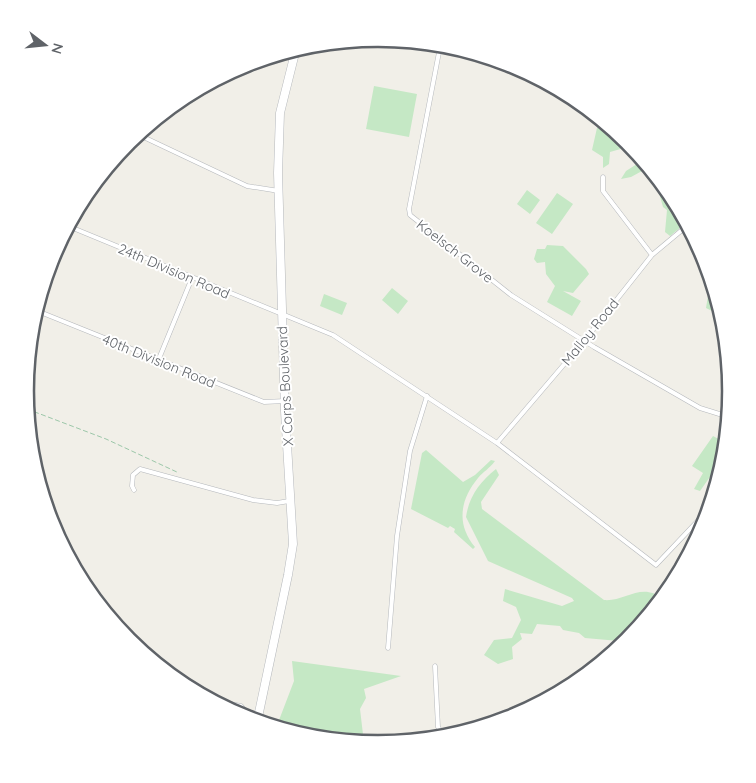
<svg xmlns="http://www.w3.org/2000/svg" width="756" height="783" font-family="Quicksand,sans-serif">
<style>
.green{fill:#c5e8c5}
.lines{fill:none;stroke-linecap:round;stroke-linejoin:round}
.lane-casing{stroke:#b5b8bc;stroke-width:5}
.street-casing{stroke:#b5b8bc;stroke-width:9}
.path{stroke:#9cc7a9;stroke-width:1;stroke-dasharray:5 2.5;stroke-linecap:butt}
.lane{stroke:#fff;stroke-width:4}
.street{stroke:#fff;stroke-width:8}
.labels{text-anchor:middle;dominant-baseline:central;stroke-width:4;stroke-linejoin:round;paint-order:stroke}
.street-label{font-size:14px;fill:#5f6368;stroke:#fff}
.rim{fill:none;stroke:#5f6368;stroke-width:2.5}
</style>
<rect width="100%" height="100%" fill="#f1efe8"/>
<!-- green -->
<path class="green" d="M374 86 417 94 409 137 366 129Z
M610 127 631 146 610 152 609 164 603 168V157L592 150 597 128Z
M637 164C661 171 675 202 686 223L670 236 665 232 667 210 663 207 656 182 642 171 631 177 621 179 626 171Z
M527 190 540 200 530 214 517 204Z
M557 193 573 204 552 234 536 223Z
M547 245 563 246 586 269 589 274 573 293 563 291 581 301 572 316 547 302 555 286 546 274 545 262 537 263 534 259 537 249H545Z
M711 278 724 321 714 317V312L706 308Z
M392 288 408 301 398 314 382 300Z
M324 294 347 303 342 315 320 306Z
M713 436 726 443 724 457 700 491 694 489 703 473 692 466Z
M426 450 463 482 475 475 491 460 495 461C490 468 483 472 478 478 460 500 456 524 475 547L473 549 454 532 455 529 450 526 448 528 411 509 422 453Z
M496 469 499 475 481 502 482 509 604 600C624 602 643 581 662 599L627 641 601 663 621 646 619 641 585 638 579 633 563 630 560 626 537 624 532 634 520 633 522 639 512 647 513 659 498 664 484 655 494 640 512 638 521 620 516 607 503 601 505 589 562 606 574 601 572 598 488 561 466 517C469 496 480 482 496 469Z
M292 661 401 676 364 689 366 698 360 709 364 743 309 738 276 728 294 681Z"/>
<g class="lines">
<!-- lane casing -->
<g class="lane-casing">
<path id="lane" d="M428 43 480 55
M440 47 409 209 410 215 511 295 594 347 700 408 729 417
M137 134 247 186 279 191
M603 177V191L652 255
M68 226 333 335 497 443 656 565 709 509
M35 310 264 402 285 401
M158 361 192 278
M497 443 584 341 652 255 688 225
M134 490 132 486 133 475 140 469 253 500 277 503 289 501
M388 648 397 536 410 451 427 396
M435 666 438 727 445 738
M210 700 241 706 254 721"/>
</g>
<!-- street casing -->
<g class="street-casing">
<path id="street" d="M257 722 288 575 293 544 285 411 278 173 280 113 296 49"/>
</g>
<!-- path -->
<path class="path" d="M27 409 106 439 179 473"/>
<!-- lane -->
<use href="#lane" class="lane"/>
<!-- street -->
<use href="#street" class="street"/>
</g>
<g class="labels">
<!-- street labels -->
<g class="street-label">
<text transform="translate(455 251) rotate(38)">Koelsch Grove</text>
<text transform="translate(174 271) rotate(23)">24th Division Road</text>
<text transform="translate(590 332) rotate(-51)">Malloy Road</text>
<text transform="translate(159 361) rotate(22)">40th Division Road</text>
<text transform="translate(285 386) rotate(-93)">X Corps Boulevard</text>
</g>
</g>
<!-- crop -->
<path d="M0 0H756V783H0ZM34 391a344 344 0 1 1 688 0a344 344 0 1 1-688 0Z" fill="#fff" fill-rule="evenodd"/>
<path class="rim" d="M34 391a344 344 0 1 1 688 0a344 344 0 1 1-688 0Z"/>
<!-- north arrow -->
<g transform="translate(45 45) rotate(106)" stroke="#ffffff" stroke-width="4" paint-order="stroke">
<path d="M0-4L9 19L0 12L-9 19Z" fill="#5f6368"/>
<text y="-8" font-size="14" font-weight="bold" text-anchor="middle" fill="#5f6368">N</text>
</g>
</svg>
